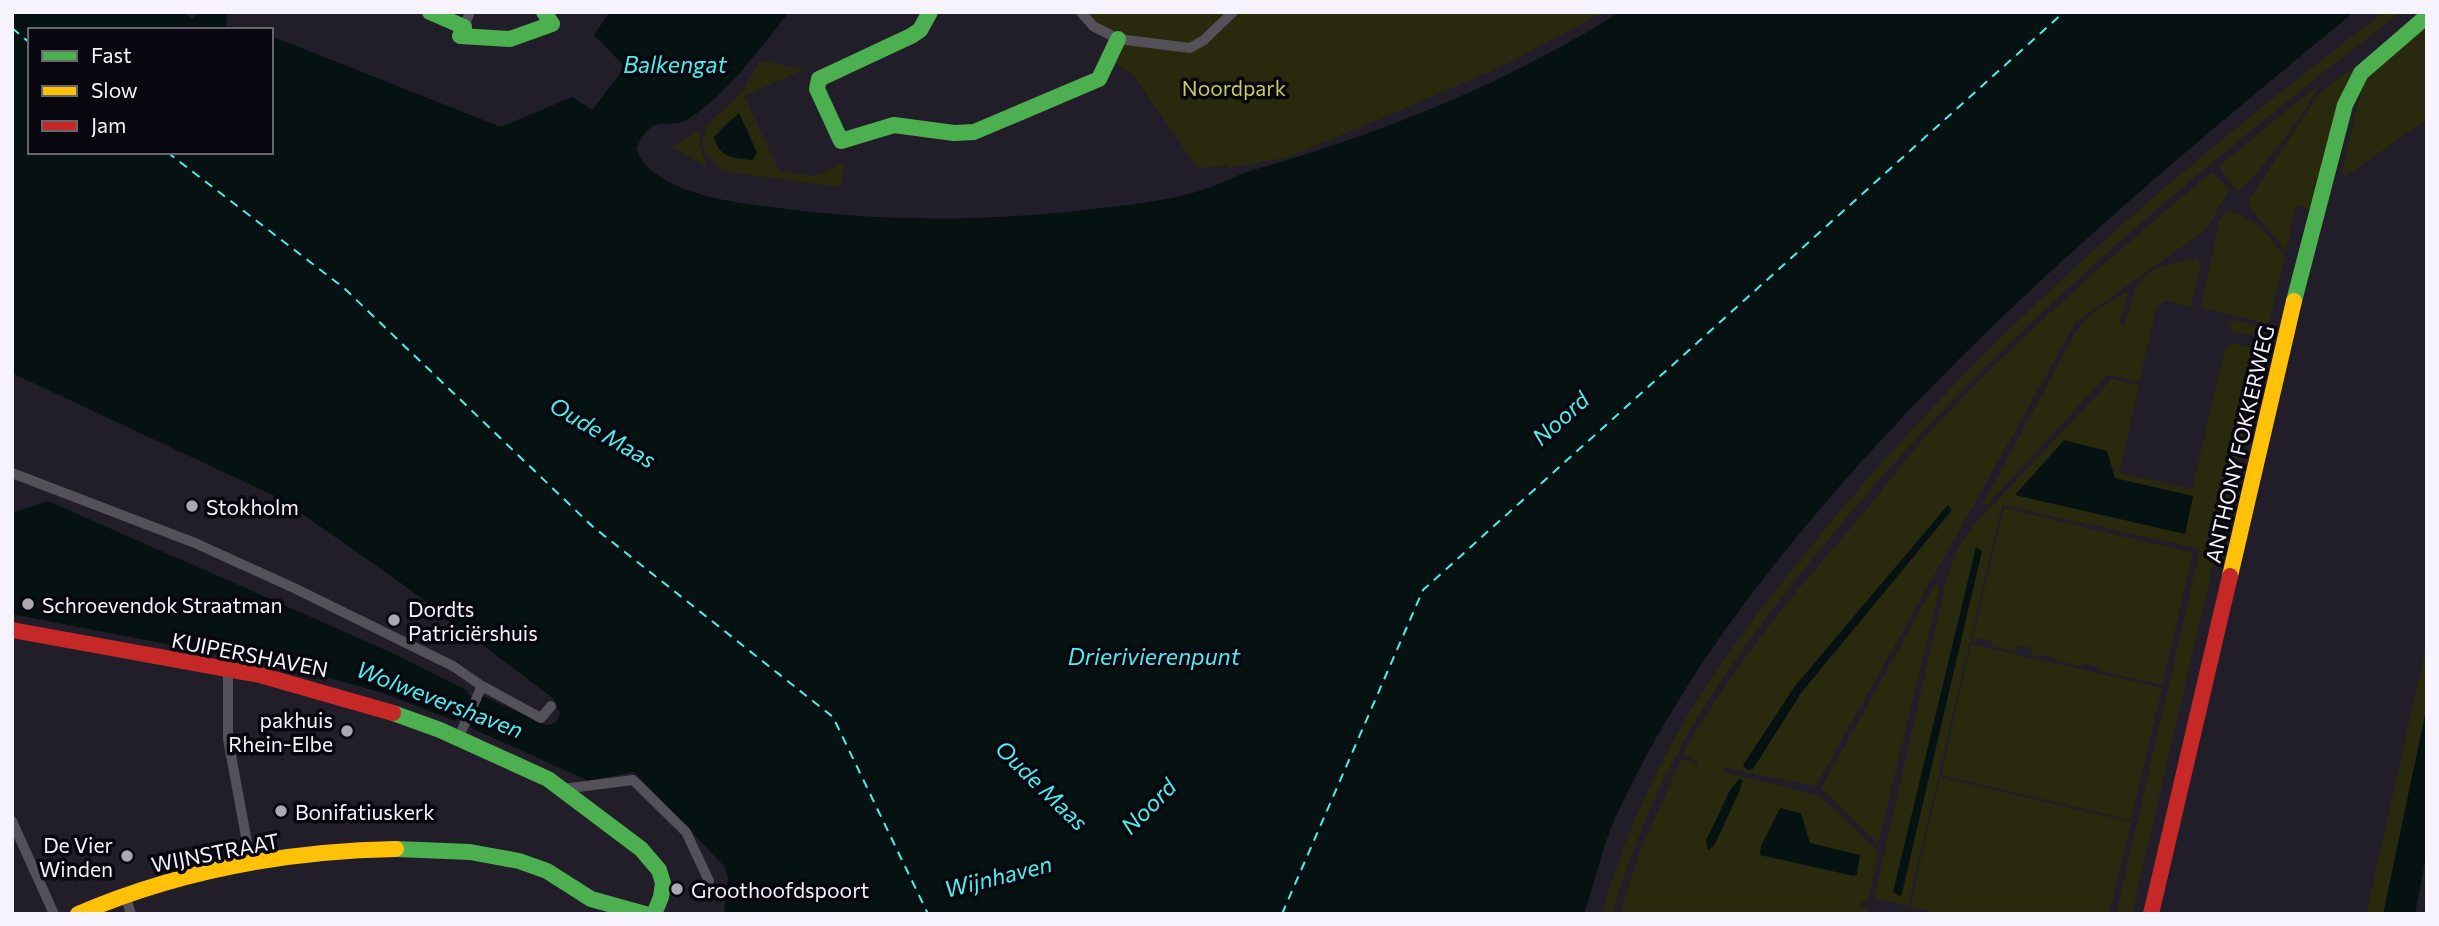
<svg xmlns="http://www.w3.org/2000/svg" width="2439" height="926" font-family="Commissioner,sans-serif">
<style>
.green{fill:#292a0d;fill-rule:evenodd}
.water{fill:#061112}
.lines{fill:none;stroke-linecap:round;stroke-linejoin:round}
.ferry{stroke:#4ceeee;stroke-width:2;stroke-dasharray:9 7;stroke-linecap:butt}
.street{stroke:#54515a;stroke-width:10}
.fast{stroke:#4caf50;stroke-width:16}
.slow{stroke:#ffc107;stroke-width:16}
.jam{stroke:#c62828;stroke-width:16}
.poi-dot{fill:#aba8b3;stroke:#08060e;stroke-width:2.5}
.labels{text-anchor:middle;dominant-baseline:central;stroke-width:7;stroke-linejoin:round;paint-order:stroke}
.park-label{font-size:21px;fill:#c3cd63;stroke:#08060e}
.street-label{font-size:21px;fill:#f6f3fd;stroke:#08060e}
.poi-label{font-size:21px;fill:#f6f3fd;stroke:#08060e;text-anchor:start}
.water-label{font-size:23px;font-style:italic;fill:#4ceeee;stroke:#08060e}
</style>
<rect width="100%" height="100%" fill="#211d29"/>
<!-- green -->
<path class="green" d="M1088 12H1604L1505 65 1382 118 1289 157 1229 168 1227 165 1198 169 1132 73 1114 63 1118 53Z
M2384 12H2401C2194 172 1994 338 1827 541 1727 663 1657 760 1612 914H1602C1648 752 1725 650 1830 523 1991 329 2183 164 2384 12Z
M2427 27V119L2345 177 2342 171 2363 83 2378 65Z
M760 61 805 69 744 96 779 171 814 176 844 163 842 184 839 187 722 171 704 153 703 138 708 124 742 92ZM739 113 753 142 756 158 718 130Z
M2349 70 2354 73 2310 209 2296 206 2286 251 2250 208 2249 200 2318 95Z
M2317 86C2315 102 2256 178 2239 190L2234 188 2219 166Z
M701 129 699 145 707 167 671 147Z
M2212 172 2229 189 2209 225 2200 234 2076 322 1816 786 1725 768 1723 772 1820 796 1876 849 1878 854 1868 902 1862 901 1860 907 1867 909 1866 914H1620L1639 854 1682 758 1697 765 1699 762 1683 754C1735 663 1797 589 1863 514 1880 494 1899 467 1918 445 2008 346 2110 257 2212 172ZM1948 505 1952 510 1801 693 1753 769 1795 687Z
M2228 210 2257 223 2285 257 2269 324 2201 308 2219 221Z
M2197 258 2201 264 2190 307 2166 301 2157 306 2139 382 2110 375 2105 377 1987 505 1983 504 2077 330 2092 313 2126 292 2128 295 2119 323 2125 325C2140 272 2141 269 2197 258Z
M2232 320 2268 328 2266 339 2229 330Z
M2233 343 2263 350 2132 914H2116L2200 549 2002 505 1908 906 1874 898 1947 577 1958 548 1973 526 2112 379 2139 386 2119 473 2192 489 2225 349Z
M2004 508 2193 553 2162 685 2097 670V667L2083 663 2081 667 2039 654 2038 657 2031 655 2032 648 2018 645 2016 652 1992 646V641L1978 638 1977 642 1972 641Z
M1935 584 1940 587 1878 844 1821 788Z
M2427 643V706L2384 914H2366Z
M1971 644 2162 688 2131 820 1941 775Z
M1940 777 2131 822 2109 914H1941L1910 907Z"/>
<!-- water -->
<path class="water" d="M12 12H184L191 19 201 12H227L226 26 233 30H30V152H271V36L501 127 572 97 592 110 625 67 594 35 610 12H789C762 46 725 97 688 119 665 132 654 109 636 149 654 193 730 202 771 207 878 222 986 222 1093 209 1129 205 1168 201 1203 190 1221 184 1238 174 1257 169 1385 132 1507 83 1620 12H2354C2173 161 1993 310 1839 487 1751 588 1673 693 1616 816 1602 847 1595 882 1584 914H724L728 877 724 866 634 772 589 781 471 728 469 722 456 718 455 721 383 693 305 671 12 614V513L48 501 390 652 468 691 467 694 479 699 483 696 547 725 555 723 560 714 554 699 401 583 281 499 12 373Z
M739 113 757 153 752 160C734 158 719 158 714 137Z
M2064 440 2107 451 2115 478 2193 496 2185 534 2015 495Z
M1948 505 1952 510 1801 693 1753 769 1747 770 1743 765 1795 686Z
M1976 547 1982 551 1901 897 1893 892Z
M2427 706V851L2415 914H2383Z
M1739 779 1743 780 1740 790 1714 846 1708 850 1706 841 1730 790Z
M1780 808 1801 813 1810 843 1860 855 1857 874 1854 876 1760 855 1761 846Z"/>
<g class="lines">
<!-- ferry -->
<path class="ferry" d="M12 28 30 43
M167 152 344 288 592 526 833 717 928 914
M1282 914 1423 590 2064 12"/>
<!-- street -->
<path class="street" d="M1081 12 1093 26 1118 39 1190 48 1204 40 1233 12
M464 27 470 12
M12 473 195 543 294 588 453 666 482 686 541 718 551 706
M228 670V739L251 864
M459 736 482 686
M562 789 633 780 686 832 709 881
M12 821 54 914
M125 895 131 914"/>
<!-- fast -->
<path class="fast" d="M430 12 464 27 460 36 510 39 552 24 544 12
M930 12 920 30 911 36 819 79 817 89 841 141 894 125 954 133 974 132 1099 79 1118 39
M2294 301 2345 105 2361 73 2427 16
M393 713 440 730 548 779 641 849 659 870 663 883 661 897 654 914
M396 849 470 852 519 861 547 871 591 899 645 914"/>
<!-- slow -->
<path class="slow" d="M2230 576 2294 301
M78 914C180 870 286 851 396 849"/>
<!-- jam -->
<path class="jam" d="M12 630 260 675 393 713
M2151 914 2230 576"/>
</g>
<!-- markers -->
<g class="poi-dot">
<circle cx="192" cy="506" r="7"/>
<circle cx="28" cy="604" r="7"/>
<circle cx="394" cy="620" r="7"/>
<circle cx="347" cy="731" r="7"/>
<circle cx="281" cy="811" r="7"/>
<circle cx="127" cy="856" r="7"/>
<circle cx="677" cy="889" r="7"/>
</g>
<g class="labels">
<!-- park labels -->
<g class="park-label">
<text x="1234" y="87">Noordpark</text>
</g>
<!-- street labels -->
<g class="street-label">
<text transform="translate(2239 444) rotate(-77)">ANTHONY FOKKERWEG</text>
<text transform="translate(250 654) rotate(11)">KUIPERSHAVEN</text>
<text transform="translate(215 852) rotate(-11)">WIJNSTRAAT</text>
</g>
<!-- poi labels -->
<g class="poi-label">
<text x="206" y="506">Stokholm</text>
<text x="42" y="604">Schroevendok Straatman</text>
<text x="408" y="608">Dordts<tspan x="408" dy="24">Patriciërshuis</tspan></text>
<text x="333" y="719" text-anchor="end">pakhuis<tspan x="333" dy="24">Rhein-Elbe</tspan></text>
<text x="295" y="811">Bonifatiuskerk</text>
<text x="113" y="844" text-anchor="end">De Vier<tspan x="113" dy="24">Winden</tspan></text>
<text x="691" y="889">Groothoofdspoort</text>
</g>
<!-- water labels -->
<g class="water-label">
<text x="675" y="64">Balkengat</text>
<text transform="translate(1560 418) rotate(-42)">Noord</text>
<text transform="translate(603 432) rotate(30)">Oude Maas</text>
<text x="1154" y="656">Drierivierenpunt</text>
<text transform="translate(440 699) rotate(21)">Wolwevershaven</text>
<text transform="translate(1042 785) rotate(44)">Oude Maas</text>
<text transform="translate(1148 806) rotate(-45)">Noord</text>
<text transform="translate(998 876) rotate(-14)">Wijnhaven</text>
</g>
</g>
<!-- border -->
<rect width="2439" height="926" fill="none" stroke="#f6f3fd" stroke-width="28"/>
<!-- legend -->
<rect x="28" y="28" width="245" height="126" fill="#08060e" stroke="#67656e" stroke-width="2"/>
<rect x="42" y="51" width="35" height="10" fill="#4caf50" stroke="#67656e" stroke-width="2"/>
<text x="91" y="63" font-size="21" fill="#f6f3fd">Fast</text>
<rect x="42" y="86" width="35" height="10" fill="#ffc107" stroke="#67656e" stroke-width="2"/>
<text x="91" y="98" font-size="21" fill="#f6f3fd">Slow</text>
<rect x="42" y="121" width="35" height="10" fill="#c62828" stroke="#67656e" stroke-width="2"/>
<text x="91" y="133" font-size="21" fill="#f6f3fd">Jam</text>
</svg>
